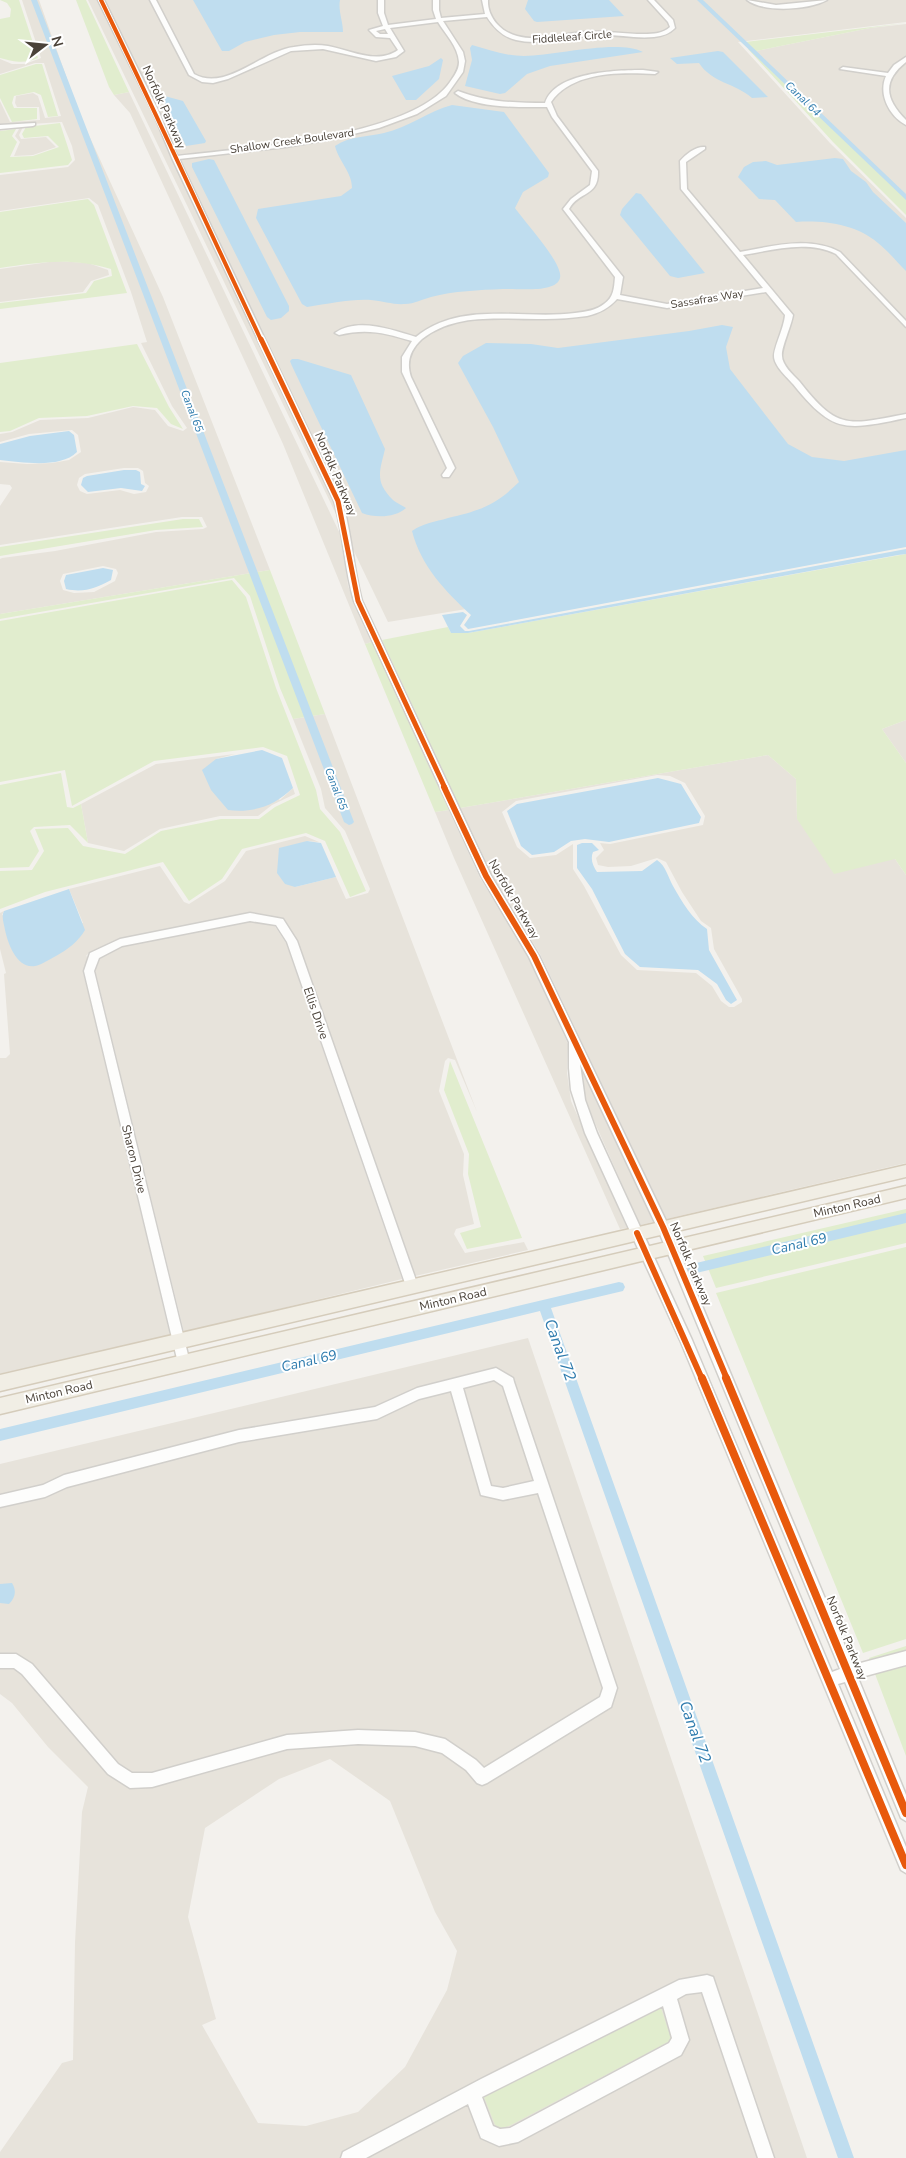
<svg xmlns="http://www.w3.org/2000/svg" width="906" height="2158" font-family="'Nunito Sans',sans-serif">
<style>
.residential{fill:#e7e3db;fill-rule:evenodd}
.green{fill:#e1edce}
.water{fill:#bfddef}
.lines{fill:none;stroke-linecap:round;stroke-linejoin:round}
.canal{fill:#bfddef;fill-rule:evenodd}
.minor-casing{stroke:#d1cfcb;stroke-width:3}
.major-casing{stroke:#d5ccbb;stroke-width:3}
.minor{fill:#fdfdfc;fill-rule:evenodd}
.major{fill:#f1eee5;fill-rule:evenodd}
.cycleway-far3-casing{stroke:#fff;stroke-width:5.5}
.cycleway-far2-casing{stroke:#fff;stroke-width:8}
.cycleway-far1-casing{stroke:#fff;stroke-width:9}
.cycleway-casing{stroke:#fff;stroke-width:11}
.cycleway-far3{stroke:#e8590c;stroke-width:4}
.cycleway-far2{stroke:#e8590c;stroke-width:5}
.cycleway-far1{stroke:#e8590c;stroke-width:6}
.cycleway{stroke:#e8590c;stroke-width:8}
.labels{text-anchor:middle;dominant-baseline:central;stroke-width:4;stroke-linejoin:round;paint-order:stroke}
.far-street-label{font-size:11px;fill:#4a4239;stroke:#fff}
.far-water-label{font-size:11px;font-style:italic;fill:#2f7cae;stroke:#fff}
.street-label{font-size:12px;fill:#4a4239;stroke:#fff}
.water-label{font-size:14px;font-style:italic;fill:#2f7cae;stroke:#fff}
.near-water-label{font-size:16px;font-style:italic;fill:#2f7cae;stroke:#fff}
</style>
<rect width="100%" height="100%" fill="#f3f1ed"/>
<!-- residential -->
<path class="residential" d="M22 0H39L81 118 163 297 270 570 0 614V559L2 558 55 551 156 532 203 529 207 527 202 517H182L0 545V506L12 488 10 485 0 484V462L27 464 52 463 69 460 81 452 78 435 72 430 29 434 0 442V434L12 432 40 420 88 418 133 407 155 410 168 426 183 431 187 428 172 406 141 343 147 342 131 292 98 205 89 198 0 211V175L68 167 75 160 72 146 62 122 0 126V101L10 122 40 120 39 107H17L15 103 16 96 33 93 38 96 45 118 61 116 44 63H35L0 74V59L12 64H25L41 58ZM124 468H138L143 471 145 483 149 486 146 492 134 494 120 490 87 494 80 491 77 485 79 478 85 474ZM103 566 116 569 118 573 115 581 94 592 74 593 63 590 60 581 63 574Z
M88 0H906V22L738 42 830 143 906 218V536L388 622Z
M906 24V199L756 51 870 28Z
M129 92 343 540 348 586 372 642 365 644 283 444 130 113 114 95Z
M13 127H23L19 135 21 139 46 137 56 147 33 155 14 156 20 142 15 136 19 129Z
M56 261 88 263 108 270 109 275 91 281 83 292 0 302V269Z
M325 714 477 1112 455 1060 448 1058 445 1061 439 1091 464 1154 463 1175 474 1224 456 1229 454 1234 465 1253 524 1242 528 1250 415 1276 297 940 284 920 249 913 119 939 90 952 86 956 88 957 83 972 170 1335 0 1374V1058H6L10 1054 4 974 6 973 0 949V913L4 911 2 915 83 923 69 889 160 866 184 902 189 904 225 881 246 851 305 836 319 842 307 841 295 887 336 877 346 899 368 893 370 889 345 831 325 808 321 789 293 719Z
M906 720V763L882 729Z
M235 754 216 759 280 800 293 788 295 794 272 805 258 816H220L160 829 124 851 88 843 81 804 156 764Z
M768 755 796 779 797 819 895 859 906 875V1163L666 1219 540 954 491 875 460 808ZM657 775 670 776 685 783 705 816 703 825 610 844 600 843 604 850 596 858 598 865 608 867 631 866 657 858 666 862 682 892 701 921 711 928 714 949 742 999V1002L734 1007H729L721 1001 712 986 696 973 637 970 621 955 584 886 573 869V844L556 855 530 858 517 847 502 812 516 801Z
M449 810 480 878 529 957 568 1044 567 1073 571 1101 627 1228 620 1229 454 858 435 812Z
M249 921 274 925 286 943 402 1279 184 1332 95 970 100 958 122 946Z
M580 1063 585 1072 653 1222 640 1225 584 1098Z
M528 1338 807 2158H0V2152L62 2063 73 2060 75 1943 82 1812 88 1787 48 1747 12 1703 0 1694V1464ZM330 1759 390 1801 435 1912 457 1951 447 1990 405 2067 358 2112 306 2126 258 2123 202 2025 216 2019 188 1917 205 1828 279 1779Z"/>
<!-- green -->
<path class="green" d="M0 0H19L38 58C23 64 16 62 0 58V19L10 17 11 9 7 3Z
M76 0H86L129 92 114 95 109 87Z
M906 23 870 28 756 51 906 199V215L833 142 748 49 750 47 745 42Z
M36 64H42L58 116 48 117 41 95 34 92 14 96 12 103 14 108H37V119L12 122 0 98V75Z
M60 123 72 160 68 165 0 173V131L16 129 12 136 17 142 10 157 33 156 59 147 48 136 24 138 22 134 26 127Z
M88 199 94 205 127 293 0 309V303L86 293 94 281 112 276 111 269C73 257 39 262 0 268V212Z
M137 344 169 407 183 429 171 424 157 408 133 406 87 416 39 418 10 431 0 432V363Z
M183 519H199L203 527 156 530 0 556V547Z
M906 554V720L882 729 906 763V875L895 859 834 874 797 819 796 779 768 755 460 808 382 640 448 627 451 633H468Z
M270 570 325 714 293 719 280 688 250 596 234 578 0 619V614Z
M232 580 246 597 276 688 316 790 320 809 340 832 366 891 350 897 325 841 306 833 242 849 222 879 189 901 163 862 45 892 0 909V871L32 870 44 851 35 829 68 828 83 846 125 854 161 831 221 819H259L275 807 300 795 287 756 263 747 154 761 72 806 65 770 0 782V621Z
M372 642 449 810 435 812 365 644Z
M61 773 67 807 73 808 81 804 88 843 70 825 34 827 30 831 39 851 29 867 0 868V785Z
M450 1061 522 1238 467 1249 460 1233 481 1227 468 1174 469 1154 444 1090Z
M906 1209V1243L716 1288 703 1256Z
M906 1247V1639L863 1653 716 1293Z
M906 1646V1756L869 1658Z
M661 2008 671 2038 668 2042 509 2126 501 2128 495 2125 484 2097Z"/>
<!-- water -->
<path class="water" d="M193 0H340C338 11 343 21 343 32H300L274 35 245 42 229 51H222Z
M528 0H609L624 16 537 22 534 21 525 9Z
M472 45C489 50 506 56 524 56 556 56 616 39 643 52L550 66 527 74 505 93 500 94 465 86 472 60 470 48Z
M718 51 723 52 768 97 752 98C735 83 712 83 699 63L677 64 670 58Z
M441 58 443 60 439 79 416 100H406L392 76 429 66Z
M161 95 183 101 206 141 205 143 186 146Z
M452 105 504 112 549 173 548 177 523 192 515 208C523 220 564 264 560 278 556 294 516 288 503 289 479 290 454 291 431 297 423 299 414 304 405 304 394 305 383 301 371 300 349 299 329 304 307 307L302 304 256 218 258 209 341 196 352 188C352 172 339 162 335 146 349 136 368 137 384 133 408 128 428 111 452 105Z
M835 158 843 159 851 171 866 182 873 192 906 223V271C897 262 888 251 878 243 856 224 823 220 796 222L775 200 759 199 738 177 744 167 753 162 766 161 777 165Z
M209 159 214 160 289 306V311L281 318 271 320 267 317 192 167V163Z
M636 193 641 194 705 273 678 278 670 276 620 215 622 209Z
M722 325 733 327 726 347 730 369 788 444 812 457 844 461 906 450V547L468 629 464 625 471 615C445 591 421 566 412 531 423 523 435 522 448 518 479 511 496 505 519 482L493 427 458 363 463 356 486 343 531 344 558 348 689 331Z
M292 359H298L351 375 385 449C380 471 374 481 393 500 396 503 402 505 406 508 395 518 375 518 362 513L292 366 290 361Z
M69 431 74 435 77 452C60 469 22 462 0 460V444L30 436Z
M124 470H136L140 472 141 484 145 486 142 491 121 488 88 492 81 485 83 478 87 476Z
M906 549V554L898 555 468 633H451L442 615 463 612 467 615 460 626 465 631H469Z
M103 568 113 570 111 580C96 588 84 593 66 589L64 581 66 575Z
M262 750 282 758 293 788C274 806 254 813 228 810L211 790 202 770 216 759Z
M658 778 681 784 701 817 699 823 609 842 585 839 571 841 554 852 532 855 521 846 507 811 517 804Z
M307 841 321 843 336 877 295 887 285 884 277 873 279 848Z
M582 843H592L599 850 593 852C590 859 593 866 597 872L642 871 657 860C666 866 668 877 673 886 682 902 692 919 707 929L709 950 737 1000 731 1004 726 1000 717 984 698 970 640 967 625 954 592 889 577 868V845Z
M69 889 85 930C79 941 67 950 56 956 50 959 41 965 35 966 17 969 8 944 5 930 4 923 1 917 4 911Z
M12 1583C17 1591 15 1598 9 1604L0 1603V1584Z"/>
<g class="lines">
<!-- canal -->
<path class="canal" d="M31 0H37L354 822 352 824 349 825 344 822Z
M697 0H703L906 194V200Z
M906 1213V1223L692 1274 688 1273 686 1269 688 1265 692 1264Z
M619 1282 623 1283 625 1287 623 1291 551 1308 854 2158H838L540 1311 0 1441V1429Z"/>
<!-- minor casing -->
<g class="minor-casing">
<path id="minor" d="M98 0H104L159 112 177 156C243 148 411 138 450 82 454 76 459 70 459 62 458 46 445 34 438 22L390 28 404 51 396 57 376 61 323 49 291 51 228 79 213 83 202 82 189 75 150 0H156L194 74C226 92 261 51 294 47 305 45 317 44 328 46 350 50 377 65 398 50L390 38 376 37 369 30 383 26 378 13V0H384V13L388 25 436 19 433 10V0H439V10L441 18 485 14 482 0H488C487 17 501 32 517 36 538 42 562 34 583 32 601 31 619 33 637 34 649 34 661 35 670 27L668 22 648 0H654L673 20 675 28C669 34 663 36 654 37 635 39 616 34 597 35 571 36 541 46 516 40 503 37 494 28 487 17L443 21 463 52 465 61 463 72 446 96 417 114 379 128 332 139 286 147 179 159 342 501C352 534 353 568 362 601L491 876 539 956 669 1227 853 1665 906 1651V1665L858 1678 906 1795V1821L901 1818 845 1682 838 1684 906 1847V1873L901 1870 680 1340 585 1133 571 1090 569 1068V1042L529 957 481 876 354 601C344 568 344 534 334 501L172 158 153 112ZM385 29 388 34H380L376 31ZM580 1064 657 1227 840 1669 832 1672 692 1340 597 1133 585 1100Z
M747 0 776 5 827 0C809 10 764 13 747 0Z
M906 57V62C882 81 885 99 906 120V125C889 116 878 94 886 76L840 69 843 67 888 73 894 65Z
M643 70 658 72 655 74C622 72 572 71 551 102L557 116 598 171C599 197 579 191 569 209L623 277 620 295 667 304 763 288 681 189 680 161C686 154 696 146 705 147V149L686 162 687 189 740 252C773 246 809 236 840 252L906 321V327L836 254C807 240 773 250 743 255L793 315C791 327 781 348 782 356 782 365 793 375 799 381 838 431 848 425 906 414V418C846 430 834 435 793 384 787 377 774 366 774 356 774 347 784 328 785 315L766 292 667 308 617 299C609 308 600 313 587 316 573 318 559 319 545 319 504 320 457 311 422 339 410 350 406 362 411 377L455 468 449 477H443L442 475 447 468 402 372V357L412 341C385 333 367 328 339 335L335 333C358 317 392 330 416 337 461 300 522 320 575 313 585 312 597 310 604 304 614 297 614 288 615 277L563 209 571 199 590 185 592 171 552 117 547 107C522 107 475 109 455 93L458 91C486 102 515 103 545 103 555 72 616 70 643 70Z
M35 123V125L33 126 0 129V125Z
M250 913 283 919 297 941 418 1286 416 1290 412 1291 408 1290 406 1286 287 942 276 925 250 921 122 946 99 958 94 971 190 1363 189 1367 184 1369 179 1367 178 1363 84 971 90 953 120 939Z
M496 1368 513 1378 514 1382 617 1688 611 1707 487 1783 482 1785 477 1783 466 1770 442 1753 415 1746 358 1744 287 1749 152 1787 130 1788 108 1774 22 1674 14 1668H0V1654H16L32 1664 118 1764 132 1773H152L287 1735 358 1730 415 1732 445 1739 476 1760 484 1768 600 1697 603 1688 538 1493 503 1500 481 1495 451 1391 419 1399 377 1419 239 1442 67 1487 45 1497 0 1507V1495L43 1485 64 1475 239 1430 375 1407 417 1388ZM494 1380 503 1386 534 1481 503 1488 491 1486 463 1388Z
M707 1975 713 1977 715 1983 774 2158H758L702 1992 686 1994 677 1999 689 2040 681 2055 518 2142 499 2146 481 2138 468 2104 366 2158H341L343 2152 481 2079 679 1980ZM663 2006 672 2038 669 2043 510 2128 500 2129 493 2126 482 2097Z"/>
</g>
<!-- major casing -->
<g class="major-casing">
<path id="major" d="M906 1165V1177L0 1391V1375Z
M906 1186V1198L0 1414V1398Z"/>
</g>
<!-- minor -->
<use href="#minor" class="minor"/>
<!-- major -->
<use href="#major" class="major"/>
<!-- cycleway-far3 casing -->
<g class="cycleway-far3-casing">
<path id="cycleway-far3" d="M101 0C156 113 208 227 261 340"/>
</g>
<!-- cycleway-far2 casing -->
<g class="cycleway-far2-casing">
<path id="cycleway-far2" d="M261 339 338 501 358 601 445 788"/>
</g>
<!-- cycleway-far1 casing -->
<g class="cycleway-far1-casing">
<path id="cycleway-far1" d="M444 787 486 876 534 956 663 1227 727 1379
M637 1233 702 1379"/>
</g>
<!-- cycleway casing -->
<g class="cycleway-casing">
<path id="cycleway" d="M702 1378 906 1865
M726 1378 906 1813"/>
</g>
<!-- cycleway-far3 -->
<use href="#cycleway-far3" class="cycleway-far3"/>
<!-- cycleway-far2 -->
<use href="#cycleway-far2" class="cycleway-far2"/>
<!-- cycleway-far1 -->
<use href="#cycleway-far1" class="cycleway-far1"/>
<!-- cycleway -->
<use href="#cycleway" class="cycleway"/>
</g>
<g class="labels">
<!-- far-street labels -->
<g class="far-street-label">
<text transform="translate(572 37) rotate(-4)">Fiddleleaf Circle</text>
<text transform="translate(292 141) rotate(-8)">Shallow Creek Boulevard</text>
<text transform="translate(707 299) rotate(-9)">Sassafras Way</text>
</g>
<!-- far-water labels -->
<g class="far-water-label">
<text transform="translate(803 99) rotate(44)">Canal 64</text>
<text transform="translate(192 411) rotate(69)">Canal 65</text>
<text transform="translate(336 789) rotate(69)">Canal 65</text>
</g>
<!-- street labels -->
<g class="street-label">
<text transform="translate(164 107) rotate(66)">Norfolk Parkway</text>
<text transform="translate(336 474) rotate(67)">Norfolk Parkway</text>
<text transform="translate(514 899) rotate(60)">Norfolk Parkway</text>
<text transform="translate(316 1013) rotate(71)">Ellis Drive</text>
<text transform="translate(134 1159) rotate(76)">Sharon Drive</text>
<text transform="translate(847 1206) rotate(-13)">Minton Road</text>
<text transform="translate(691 1264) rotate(67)">Norfolk Parkway</text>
<text transform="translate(453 1299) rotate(-13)">Minton Road</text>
<text transform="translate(59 1392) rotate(-13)">Minton Road</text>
<text transform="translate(847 1638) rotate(68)">Norfolk Parkway</text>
</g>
<!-- water labels -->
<g class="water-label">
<text transform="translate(799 1244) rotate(-13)">Canal 69</text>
<text transform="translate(309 1361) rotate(-13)">Canal 69</text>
</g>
<!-- near-water labels -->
<g class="near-water-label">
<text transform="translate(560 1350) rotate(70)">Canal 72</text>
<text transform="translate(695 1732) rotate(70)">Canal 72</text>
</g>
</g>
<!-- north arrow -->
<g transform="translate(45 45) rotate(74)" stroke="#ffffff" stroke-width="4" paint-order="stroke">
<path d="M0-4L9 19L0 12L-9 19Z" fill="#4a4239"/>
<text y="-8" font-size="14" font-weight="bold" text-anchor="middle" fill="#4a4239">N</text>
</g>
</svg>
